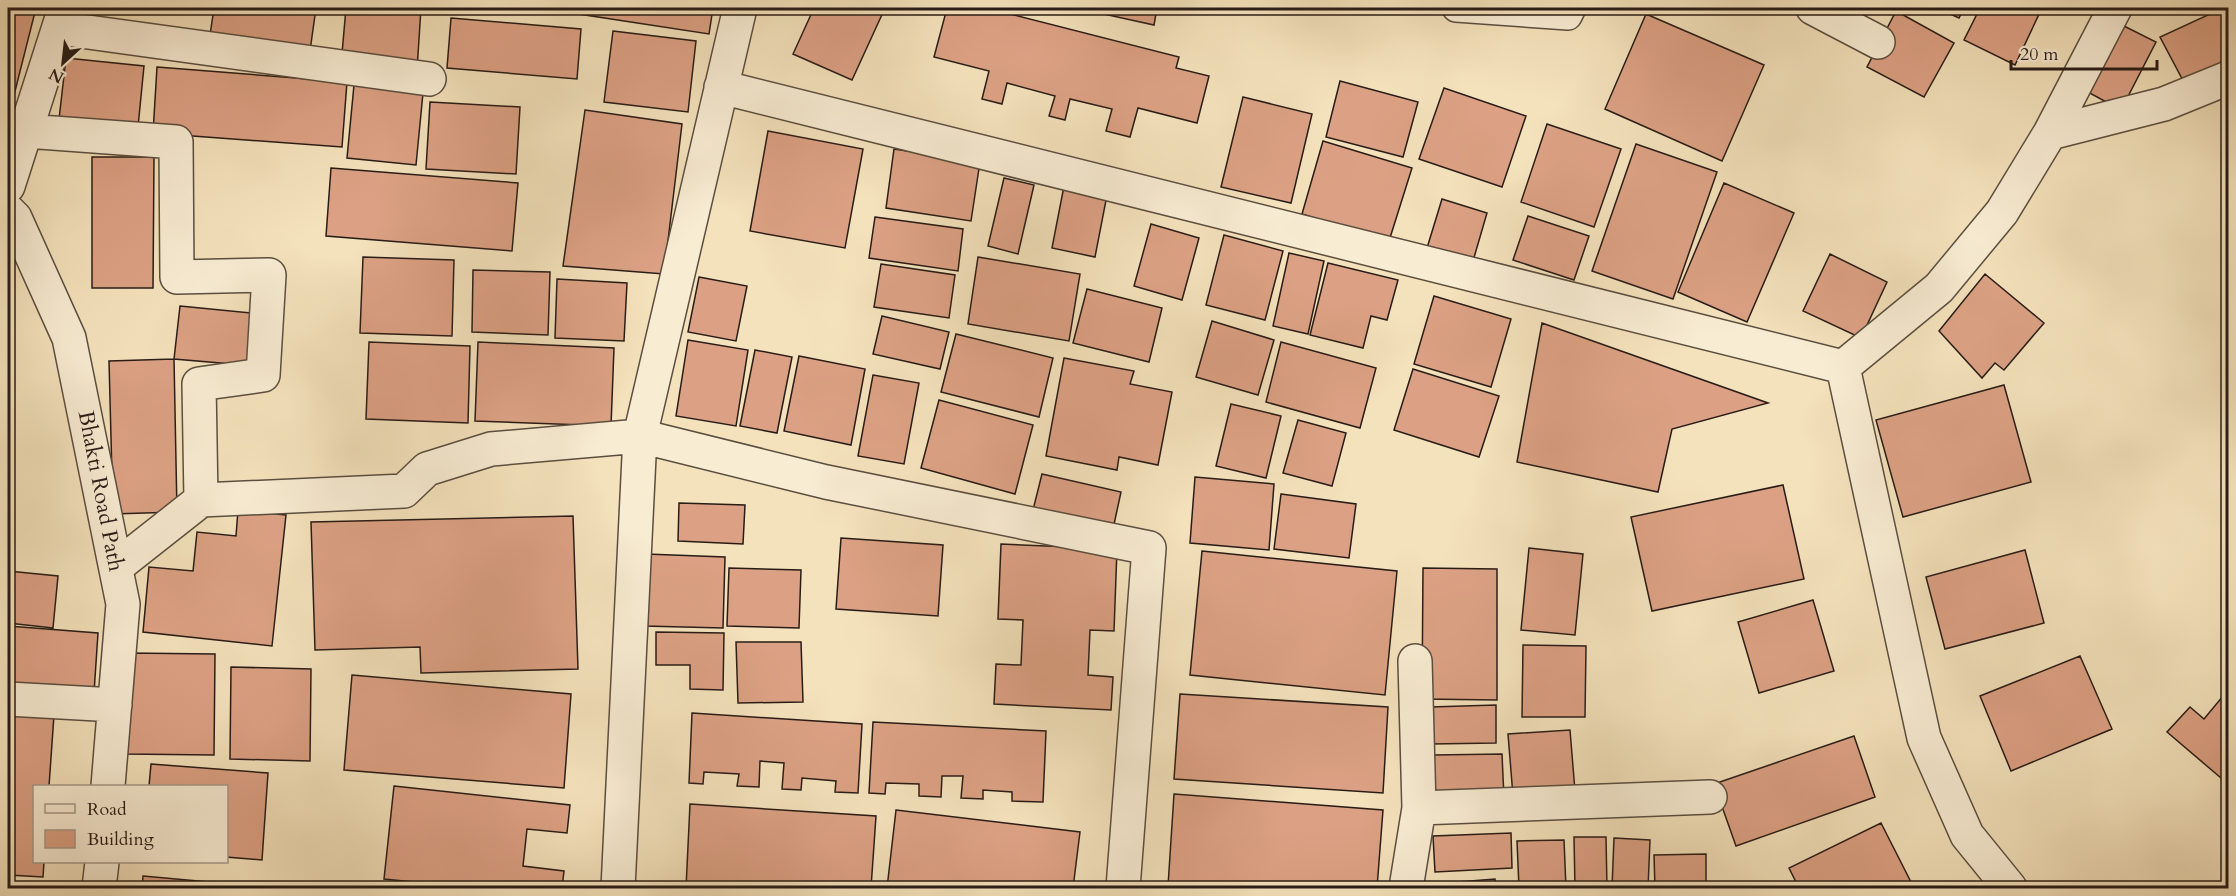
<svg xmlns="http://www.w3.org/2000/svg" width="2236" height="896" font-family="Cardo,serif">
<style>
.building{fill:#dca184;stroke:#281c17;stroke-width:1.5}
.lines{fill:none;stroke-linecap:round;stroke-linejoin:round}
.lane-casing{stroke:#5b4e40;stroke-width:30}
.street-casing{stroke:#5b4e40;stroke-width:36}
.lane{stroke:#f8ecd3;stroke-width:27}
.street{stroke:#f8ecd3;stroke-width:33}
.labels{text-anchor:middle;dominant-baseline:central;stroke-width:6;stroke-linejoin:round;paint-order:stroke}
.street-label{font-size:22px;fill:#281c17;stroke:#f8ecd3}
</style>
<rect width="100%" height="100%" fill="#f4e2bc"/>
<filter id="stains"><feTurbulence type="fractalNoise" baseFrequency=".00333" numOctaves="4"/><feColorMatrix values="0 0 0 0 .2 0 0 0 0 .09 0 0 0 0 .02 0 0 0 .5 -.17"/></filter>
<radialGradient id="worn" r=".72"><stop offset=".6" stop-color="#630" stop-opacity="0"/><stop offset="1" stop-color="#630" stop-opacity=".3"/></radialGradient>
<!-- building -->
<path class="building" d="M8 8H36L9 115H8Z
M214 8H316L309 58 209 42Z
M346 8H421L417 70 341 65Z
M559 8H713L709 34 559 11Z
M814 8H885L852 80 793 54Z
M947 8 973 13 974 8H987L1179 57 1176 68 1209 76 1197 123 1138 108 1130 137 1106 131 1112 109 1070 99 1065 120 1049 116 1055 96 1007 83 1002 104 982 99 989 71 934 57Z
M1091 8H1157L1154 25 1090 11Z
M1937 8H1964L1959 18Z
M1980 8H2042L2015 65 1964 40Z
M2223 8 2228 18V67L2187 88 2160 37Z
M1896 11 1954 43 1924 97 1867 67Z
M1646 14 1764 65 1722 161 1605 109Z
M451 18 581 29 577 79 447 68Z
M2118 23 2156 42 2121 110 2084 90Z
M613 31 696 41 688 112 604 102Z
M66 58 144 66 137 137 58 128Z
M157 67 347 82 342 147 153 133Z
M1340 81 1418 102 1403 157 1326 137Z
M354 85 423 93 416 165 347 158Z
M1444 88 1526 116 1502 187 1419 159Z
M1243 97 1312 114 1291 203 1221 187Z
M430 102 520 107 516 174 426 169Z
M585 110 682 124 664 274 563 266Z
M1547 124 1621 149 1594 227 1521 202Z
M768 131 863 149 845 248 750 231Z
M1323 141 1412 168 1389 241 1302 214Z
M1636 144 1717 172 1673 299 1592 271Z
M894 149 980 162 971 221 886 208Z
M92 157H154L153 288H92Z
M331 168 518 183 512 251 326 236Z
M1004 178 1034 185 1018 254 988 246Z
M1724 183 1794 213 1747 322 1678 292Z
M1064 186 1107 195 1095 257 1052 248Z
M1442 199 1487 213 1473 261 1427 248Z
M1528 216 1589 236 1574 280 1513 260Z
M875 217 963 229 958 271 869 258Z
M1151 224 1199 238 1182 300 1134 286Z
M1224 235 1283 251 1265 320 1206 305Z
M1289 253 1324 261 1308 334 1273 326Z
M1830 254 1887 282 1861 338 1803 311Z
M363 257 454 260 452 336 360 333Z
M978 257 1080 274 1069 341 968 324Z
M1328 263 1398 280 1387 320 1371 316 1363 348 1310 335Z
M881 264 955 275 949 318 874 307Z
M473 270 550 272 548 335 472 332Z
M1985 274 2044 323 2004 370 1995 363 1982 378 1939 331Z
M699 277 747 286 736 341 688 332Z
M557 279 627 283 624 341 555 338Z
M1087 289 1162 308 1149 362 1073 343Z
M1434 296 1511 319 1491 387 1414 364Z
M180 306 261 314 257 366 174 359Z
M882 316 949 332 940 369 873 354Z
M1212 321 1274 340 1258 395 1196 377Z
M1542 323 1768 403 1672 429 1658 492 1517 462Z
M956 334 1053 358 1039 417 941 392Z
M688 340 748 350 736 426 676 416Z
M369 342 470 346 468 423 366 419Z
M478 342 614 348 611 426 475 421Z
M1281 342 1376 368 1360 428 1266 402Z
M755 350 792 357 777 433 740 426Z
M799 356 865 369 851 445 784 431Z
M1064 358 1134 371 1130 384 1172 392 1158 465 1119 457 1117 470 1046 456Z
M174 359 177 512 113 514 109 361Z
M1413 369 1499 396 1479 457 1394 430Z
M873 375 919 383 904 464 858 456Z
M2004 385 2031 482 1903 517 1876 420Z
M939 400 1033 425 1015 494 921 468Z
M1231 404 1281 416 1266 478 1216 466Z
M1298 420 1346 433 1332 486 1283 473Z
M1042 474 1121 492 1113 529 1033 510Z
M1195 477 1274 484 1269 550 1190 543Z
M1783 485 1804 579 1652 611 1631 517Z
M1281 494 1356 504 1349 558 1274 549Z
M679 503 745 505 743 544 678 541Z
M238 510 286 515 272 646 143 632 149 567 193 571 197 532 236 536Z
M573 516 578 669 421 673 420 647 315 650 311 522Z
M841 538 943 545 938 616 836 609Z
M1001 544 1117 549 1114 631 1090 630 1088 675 1113 677 1111 710 994 704 996 664 1021 665 1023 620 998 619Z
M1529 548 1583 554 1575 635 1521 630Z
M2025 550 2044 623 1945 649 1926 577Z
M1202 551 1397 571 1385 695 1190 675Z
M646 554 725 557 723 628 644 626Z
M729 568 801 570 799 628 727 626Z
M1423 568 1497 569V700L1422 699Z
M8 571 58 576 53 628 8 623Z
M1813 600 1834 671 1759 693 1738 622Z
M8 626 98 633 94 693 8 687Z
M656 632 724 633 723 690 690 689V665H656Z
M736 642H801L803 702 738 703Z
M1523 645 1586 646 1585 717H1522Z
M126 653 215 654 214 755 125 754Z
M2080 656 2112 729 2011 771 1980 696Z
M231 667 311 669 310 761 230 759Z
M352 675 571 694 564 788 344 770Z
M2228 690V784L2167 732 2190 707 2204 719Z
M1180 694 1388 707 1383 793 1174 779Z
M1496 705V743L1431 744 1430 707Z
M8 712 54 715 49 786H34V862H44L43 877 8 875Z
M692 713 862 724 858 793 835 792 836 781 802 778 801 790 782 789 784 763 760 761 759 787 737 786 739 774 704 772 703 784 689 783Z
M873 722 1046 731 1043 802 1012 801V792L983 790V799L961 798 963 776H942L941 797 919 796V784L886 783 885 794 869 793Z
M1570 730 1575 791 1513 796 1508 734Z
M1854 736 1875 797 1736 846 1714 784Z
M1502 754 1504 798 1435 799 1434 755Z
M151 764 268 773 262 860 226 857V786H149Z
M394 786 570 805 567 833 527 829 523 866 564 871 562 888H474L384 879Z
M1174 794 1383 810 1377 888H1206L1168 886Z
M690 804 876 816 871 888H686Z
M896 810 1080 832 1073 888H887Z
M1881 823 1914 888H1799L1789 868Z
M1511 833 1512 868 1435 872 1433 836Z
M1574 837H1606L1607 888H1575Z
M1614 838 1650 840 1648 888H1612Z
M1564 840 1566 888H1519L1517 841Z
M1706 854V888H1655L1654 855Z
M143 876 276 888H142Z
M1495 879 1496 888H1419V885Z"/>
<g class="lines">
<!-- lane casing -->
<g class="lane-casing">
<path id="lane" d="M1456 8 1568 16 1572 8"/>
</g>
<!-- street casing -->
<g class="street-casing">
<path id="street" d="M1813 8 1878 42
M59 28 429 79
M721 87 1843 367
M26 131 176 142 177 277 269 275 263 375 199 384 201 500
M2050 133 2164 104 2228 78
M8 186 65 8
M8 211 15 218 69 338 123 604 108 786
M1843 367 1924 738 1967 835 2010 888
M1843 367 1939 288 2002 212 2050 133 2115 8
M116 567 201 500 404 491 427 469 491 449 640 436 826 482 1149 548 1123 888
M8 699 115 705
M1419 808 1710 797
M99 888 102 862
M618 888 640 436 740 8
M1406 888 1419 808 1415 661"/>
</g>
<!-- lane -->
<use href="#lane" class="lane"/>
<!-- street -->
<use href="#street" class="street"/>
</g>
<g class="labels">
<!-- street labels -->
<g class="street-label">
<text transform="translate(101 491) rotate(79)">Bhakti Road Path</text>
</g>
</g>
<!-- margin -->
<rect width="2236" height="896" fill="none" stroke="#f4e2bc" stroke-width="30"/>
<rect x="9" y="9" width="2218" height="878" fill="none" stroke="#281c17" stroke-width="3"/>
<rect x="15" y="15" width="2206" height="866" fill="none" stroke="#281c17" stroke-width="1.5"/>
<!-- legend -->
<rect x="33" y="785" width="195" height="78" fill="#f8ecd3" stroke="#a59988" stroke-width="1.5"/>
<rect x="45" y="804" width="30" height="9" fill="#f8ecd3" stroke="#a59988" stroke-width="1.5"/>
<text x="87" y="815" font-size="18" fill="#281c17">Road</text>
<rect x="45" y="830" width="30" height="18" fill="#dca184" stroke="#a59988" stroke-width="1.5"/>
<text x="87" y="845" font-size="18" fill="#281c17">Building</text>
<!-- north arrow -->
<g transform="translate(63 63) rotate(207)" stroke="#f8ecd3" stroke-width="4.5" paint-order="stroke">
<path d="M0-4.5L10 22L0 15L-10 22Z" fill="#281c17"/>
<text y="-9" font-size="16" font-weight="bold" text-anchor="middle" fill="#281c17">N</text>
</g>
<!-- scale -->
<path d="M2011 60v9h146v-9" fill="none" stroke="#281c17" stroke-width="3"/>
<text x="2020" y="60" font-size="18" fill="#281c17" stroke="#f8ecd3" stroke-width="4.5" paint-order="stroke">20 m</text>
<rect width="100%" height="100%" filter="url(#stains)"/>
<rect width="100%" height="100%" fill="url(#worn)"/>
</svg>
